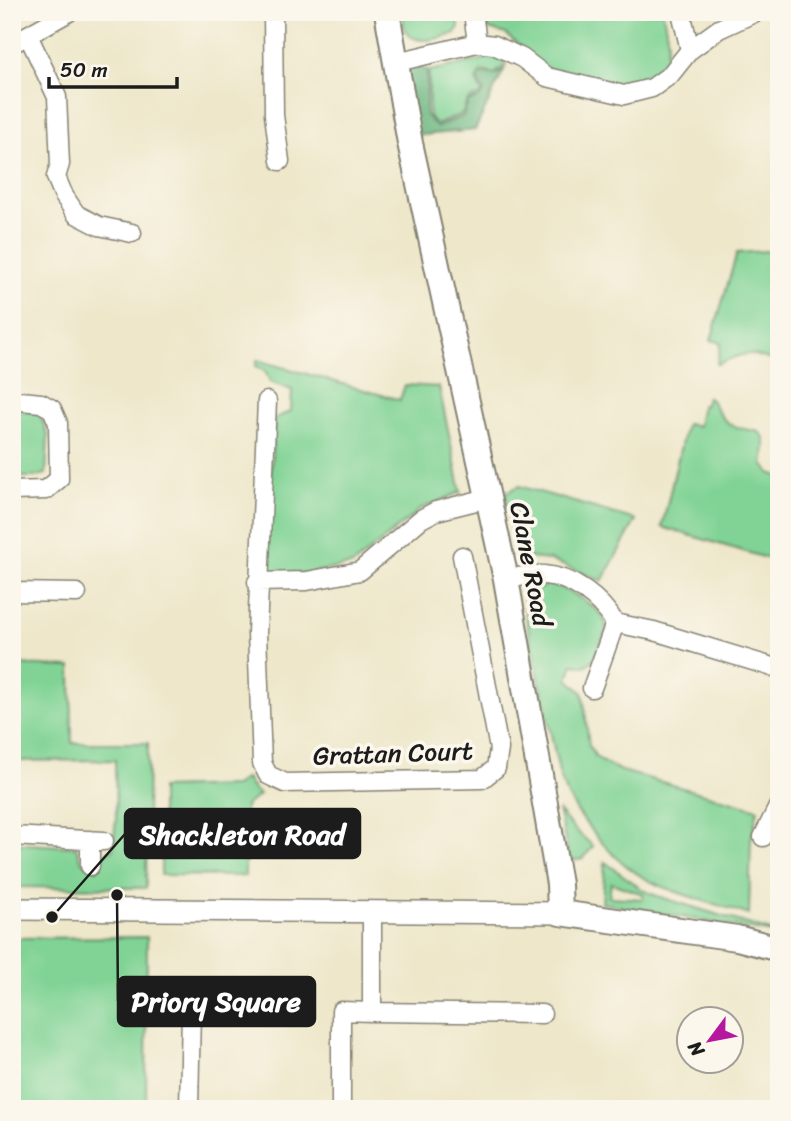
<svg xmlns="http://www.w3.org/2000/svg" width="791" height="1121" font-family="Sriracha,sans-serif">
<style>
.green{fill:#80d394;stroke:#4e7858;stroke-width:2;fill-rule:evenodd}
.forest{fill:#68b57e;stroke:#42684d;stroke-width:2}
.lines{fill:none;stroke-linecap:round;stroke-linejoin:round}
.minor-casing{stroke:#858273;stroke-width:21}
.tertiary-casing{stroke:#858273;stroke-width:24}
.secondary-casing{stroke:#858273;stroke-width:28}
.minor{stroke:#fff;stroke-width:18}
.tertiary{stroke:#fff;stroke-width:21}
.secondary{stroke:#fff;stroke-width:24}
.labels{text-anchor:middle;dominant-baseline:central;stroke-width:7;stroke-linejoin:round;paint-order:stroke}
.street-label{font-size:26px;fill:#1c1c1c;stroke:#fbf7ec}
.leader{fill:none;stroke:#1c1c1c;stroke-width:2.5}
.callout-dot{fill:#1c1c1c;stroke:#fbf7ec;stroke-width:2.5}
.callout{fill:#1c1c1c;stroke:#1c1c1c;stroke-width:2.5}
.callout-label{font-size:28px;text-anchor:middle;font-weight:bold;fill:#fff}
</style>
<rect width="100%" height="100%" fill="#fbf7ec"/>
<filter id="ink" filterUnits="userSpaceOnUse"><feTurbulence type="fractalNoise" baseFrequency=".0143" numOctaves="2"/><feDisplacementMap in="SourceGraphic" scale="14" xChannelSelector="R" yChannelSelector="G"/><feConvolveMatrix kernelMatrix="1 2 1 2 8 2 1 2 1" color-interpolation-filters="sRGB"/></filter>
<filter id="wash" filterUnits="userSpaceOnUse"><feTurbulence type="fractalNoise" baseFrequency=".00686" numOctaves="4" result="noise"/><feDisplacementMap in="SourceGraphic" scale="28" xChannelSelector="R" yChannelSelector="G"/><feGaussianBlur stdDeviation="1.57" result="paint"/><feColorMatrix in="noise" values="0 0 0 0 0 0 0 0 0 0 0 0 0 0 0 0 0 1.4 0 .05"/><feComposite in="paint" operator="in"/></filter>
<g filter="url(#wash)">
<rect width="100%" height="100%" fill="#eee7ca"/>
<!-- green -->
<path class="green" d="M402 12H456L459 27 454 34C439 38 414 47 405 30 403 25 403 17 402 12Z
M510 12H663L668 41 666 55 669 58 659 71 637 84 617 85 545 69 506 34 485 28 480 16Z
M490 58H496L507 65 494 74 482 71 476 80 482 92 479 96C468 98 465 102 463 113L436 125 429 116V71Z
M766 251 779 254V363C745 350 750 352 717 364L721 343 711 340 737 253Z
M257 360 400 400 405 385 439 387 461 492 422 508 353 565 308 573H277L269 569 266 562 274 419 291 411 292 390 270 382 265 371 256 366Z
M707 396C716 403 717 415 727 422 750 439 772 416 763 464L770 473 779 476V546L776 561 662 527 686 424 698 426 702 405H705Z
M12 408 40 414 48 436 46 474 33 477H12Z
M519 486 636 520 602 581 550 560 530 558 514 542 505 493Z
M546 582C561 586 609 609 606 628 606 633 602 640 600 644 596 654 594 662 584 666L573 664 568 679 583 693 589 746 596 757 606 764 622 771 758 809 751 840 749 915C718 904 685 897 656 884 617 867 577 819 561 781L526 618 525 596 532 591 544 587Z
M12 665 71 667 72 743H148L146 888 12 887V843L76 847 82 862 97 870C100 862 104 852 113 849L116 817 115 760 12 761Z
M246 778 251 787 259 795 245 806V876L161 875V788L235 786Z
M558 810 572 827 593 846 583 859 570 861Z
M605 862 643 890 657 896 771 931 772 933 602 903ZM611 883 643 894V899L609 897Z
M147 937 146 1109H15L12 1095V938Z"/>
<!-- forest -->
<path class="forest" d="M416 66 427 70 426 115 437 127 463 116 468 102 479 98 484 92 477 80 479 75 488 73 495 75 504 70 475 130 413 136 403 68Z"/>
</g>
<g filter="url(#ink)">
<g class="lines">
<!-- minor casing -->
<g class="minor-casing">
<path id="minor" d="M273 12 274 115 280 161
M473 12 477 43
M681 12 690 50
M28 35 57 97 60 164 56 177 64 196 76 214 99 226 132 233
M12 44 69 12
M397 62 477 43 494 45 522 58 547 77 624 95 652 88 670 75 690 50 719 29 756 12
M12 400 41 403 52 409 58 423 59 479 46 490 12 491
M267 401 257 633 262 763 268 775 285 783 482 779 496 768 499 749 462 556
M506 579C518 578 532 573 544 575 573 577 601 599 615 623L654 631 779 669
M257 582 307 581 360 571 421 519 436 511 488 498
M12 592 77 593
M592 688 615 623
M12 836 104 841
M763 837 779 805
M90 866V840
M372 1012 542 1014
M189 1109 191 1010
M341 1109V1011L372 1012V911"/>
</g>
<!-- tertiary casing -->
<g class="tertiary-casing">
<path id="tertiary" d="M12 909 560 913"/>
</g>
<!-- secondary casing -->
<g class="secondary-casing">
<path id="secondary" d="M387 12 410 143 506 579 559 884 560 913 737 938 779 949"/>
</g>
<!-- minor -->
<use href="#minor" class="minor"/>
<!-- tertiary -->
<use href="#tertiary" class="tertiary"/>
<!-- secondary -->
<use href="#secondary" class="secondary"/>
</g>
</g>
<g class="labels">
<!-- street labels -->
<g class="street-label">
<text transform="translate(531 564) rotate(79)">Clane Road</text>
<text transform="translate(393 753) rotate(-2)">Grattan Court</text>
</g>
</g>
<!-- callouts -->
<path class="leader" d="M52 917L125 834M117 895L118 1001"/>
<g class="callout-dot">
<circle cx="52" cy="917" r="7"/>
<circle cx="117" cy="895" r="7"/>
</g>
<g class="callout">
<rect x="125" y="809" width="235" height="49" rx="7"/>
<rect x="118" y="977" width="197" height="49" rx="7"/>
</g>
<g class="callout-label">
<text x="242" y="844">Shackleton Road</text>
<text x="216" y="1011">Priory Square</text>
</g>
<!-- margin -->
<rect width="791" height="1121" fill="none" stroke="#fbf7ec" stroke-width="42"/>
<!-- north arrow -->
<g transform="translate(710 1040) rotate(238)"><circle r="33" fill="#fbf7ec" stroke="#a29f99" stroke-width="2"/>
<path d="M0-5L12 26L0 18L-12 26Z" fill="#b5179e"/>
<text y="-10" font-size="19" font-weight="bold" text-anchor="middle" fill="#1c1c1c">N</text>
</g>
<!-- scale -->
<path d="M49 77v10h128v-10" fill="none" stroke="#1c1c1c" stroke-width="3.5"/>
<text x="60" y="77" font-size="21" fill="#1c1c1c" stroke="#fbf7ec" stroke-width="5" paint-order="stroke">50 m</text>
</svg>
